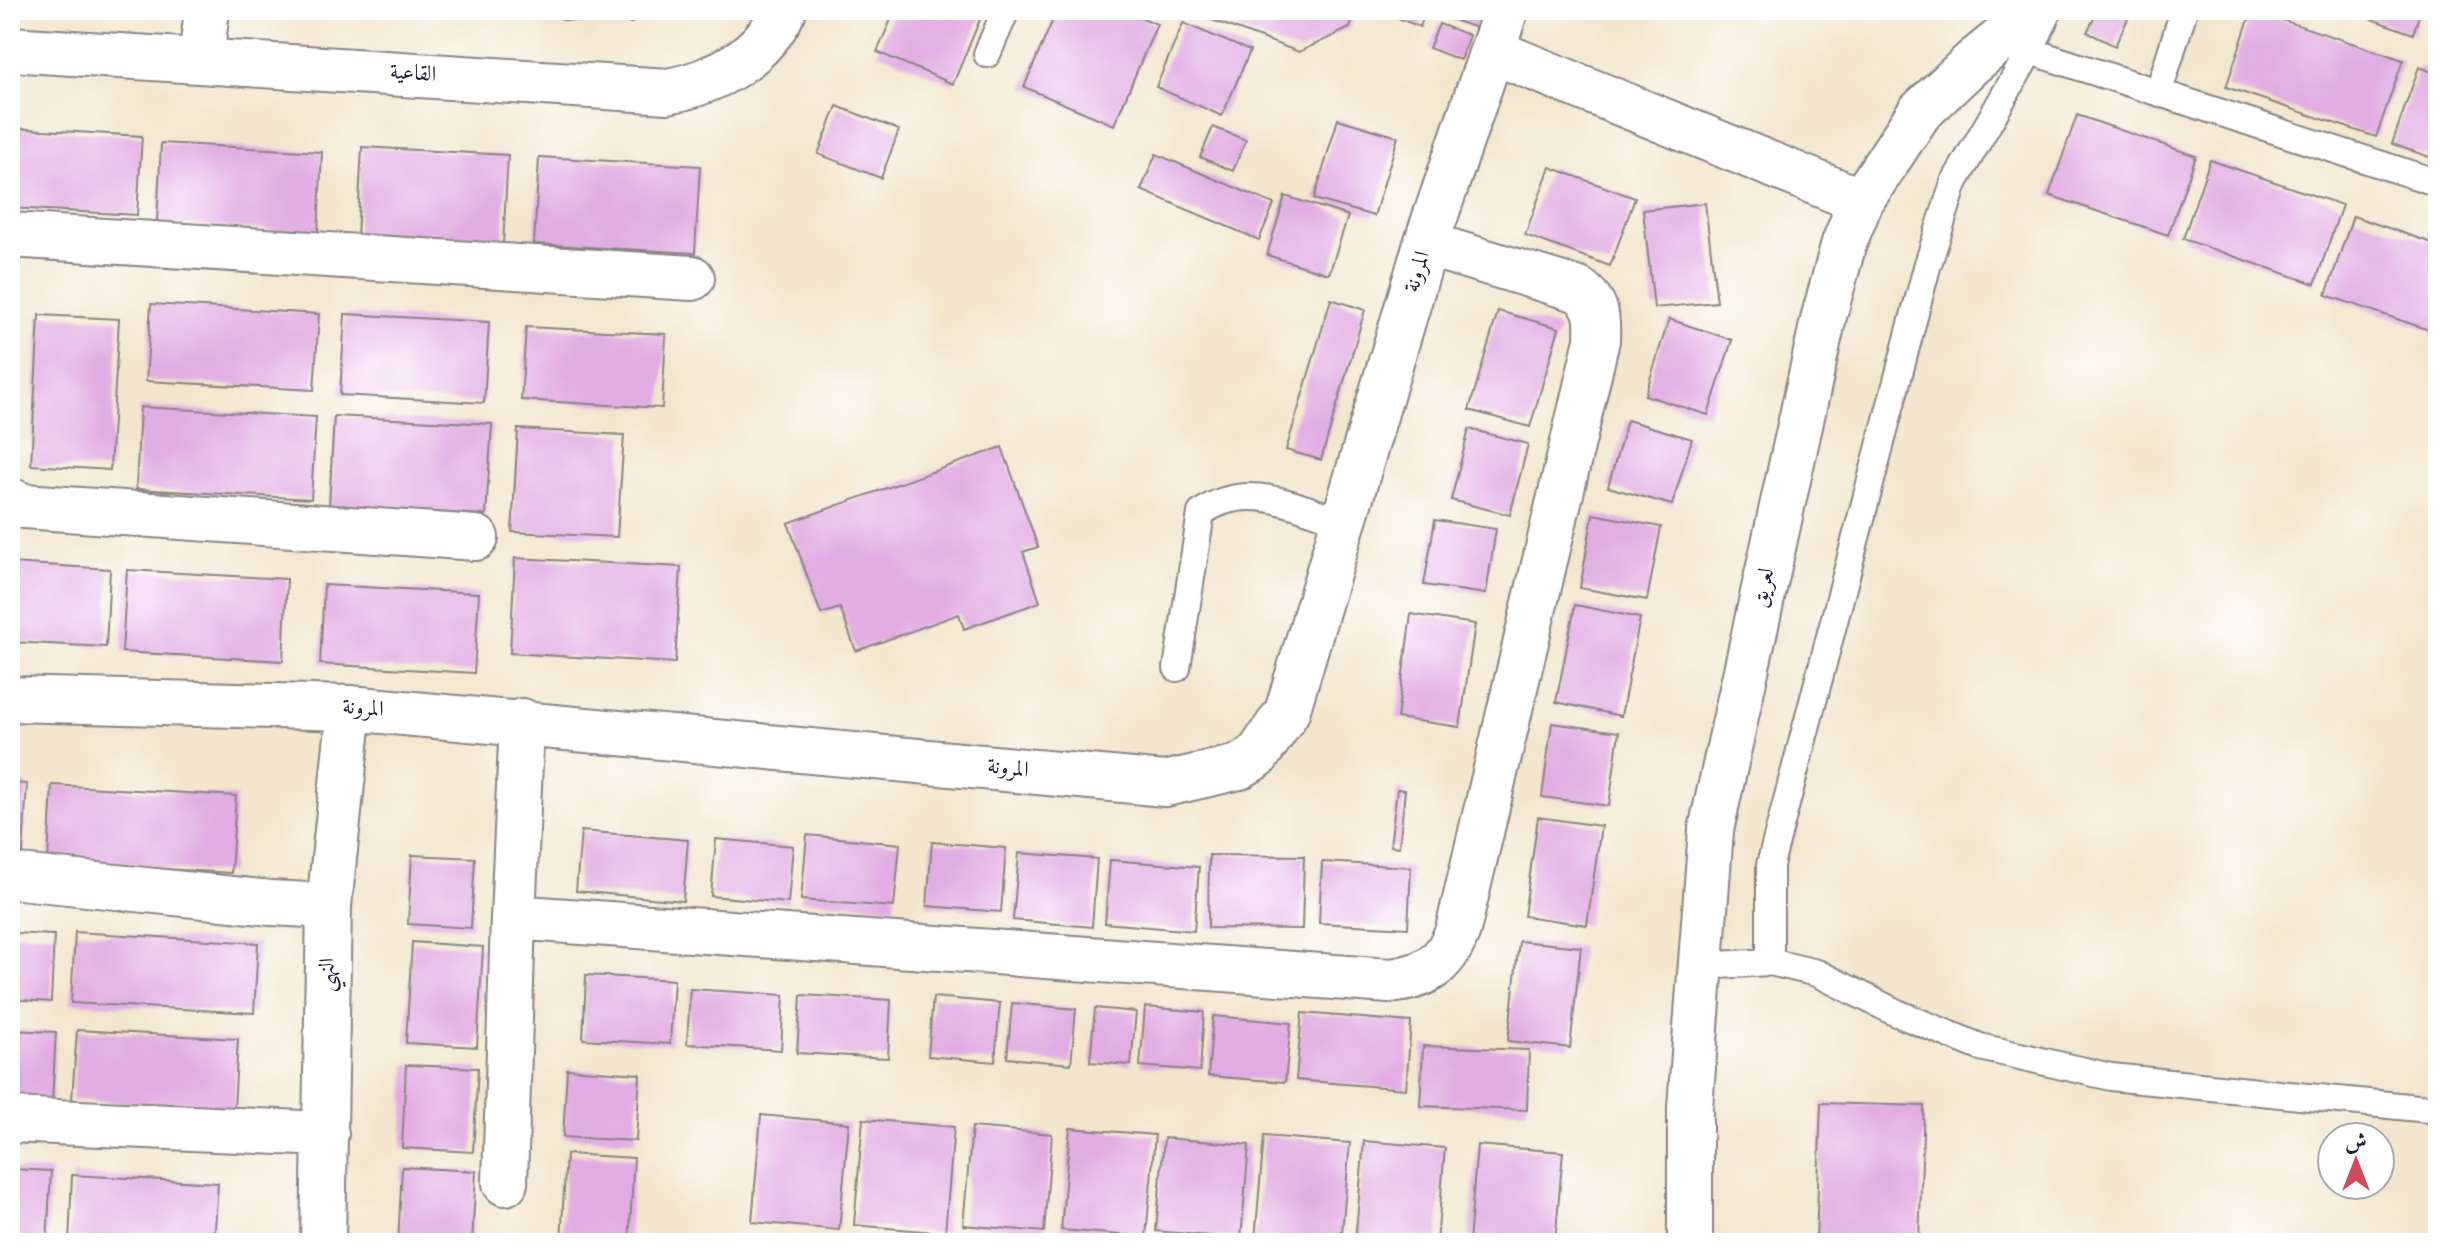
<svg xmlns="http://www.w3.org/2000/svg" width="2448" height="1253" font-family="Vollkorn,Amiri,serif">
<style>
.building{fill:#e2ade3}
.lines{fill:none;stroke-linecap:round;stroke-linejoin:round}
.lane-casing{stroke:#8a8484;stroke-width:30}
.street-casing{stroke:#8a8484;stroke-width:48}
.lane{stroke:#fff;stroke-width:26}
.street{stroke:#fff;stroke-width:44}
.labels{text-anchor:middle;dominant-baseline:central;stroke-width:7;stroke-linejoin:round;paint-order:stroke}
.street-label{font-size:22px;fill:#22223b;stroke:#fff}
</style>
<rect width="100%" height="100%" fill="#fff"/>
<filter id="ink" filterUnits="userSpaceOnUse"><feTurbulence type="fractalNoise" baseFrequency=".0125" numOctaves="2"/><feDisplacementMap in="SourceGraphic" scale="16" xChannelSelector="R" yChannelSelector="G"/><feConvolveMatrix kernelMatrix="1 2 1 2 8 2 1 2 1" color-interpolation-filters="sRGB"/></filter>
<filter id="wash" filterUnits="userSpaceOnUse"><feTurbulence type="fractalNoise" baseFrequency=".006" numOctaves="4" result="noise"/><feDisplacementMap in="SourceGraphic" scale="32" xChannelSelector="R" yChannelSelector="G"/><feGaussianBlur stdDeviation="1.8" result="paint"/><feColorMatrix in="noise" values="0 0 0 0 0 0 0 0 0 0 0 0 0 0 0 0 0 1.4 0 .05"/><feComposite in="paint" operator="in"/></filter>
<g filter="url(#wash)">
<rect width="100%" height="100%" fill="#f2e6cd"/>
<g id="blocks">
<!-- building -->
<path class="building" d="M563 10H632V23L562 20Z
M895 10H984L953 84 877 52Z
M1057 10H1124L1157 24 1114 125 1024 87Z
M1185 10H1356L1350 28 1299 52Z
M1388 10H1426L1420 27 1386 13Z
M1448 10H1482L1476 28 1445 17Z
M2098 10H2132L2115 46 2087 32Z
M2252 10 2403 60 2376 137 2226 87Z
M2346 10H2421L2413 34Z
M1183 23 1250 51 1222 116 1156 87Z
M1439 24 1469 35 1460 60 1429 48Z
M2419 67 2438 74V160L2392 144Z
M837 106 899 130 881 178 818 154Z
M2077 115 2196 156 2168 235 2049 195Z
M1338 119 1398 137 1374 216 1314 199Z
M1213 127 1246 140 1233 171 1200 157Z
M10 128 142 136 137 215 10 208Z
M161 143 322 152 318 233 157 223Z
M362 147 508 155 503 244 357 237Z
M1156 154 1274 204 1259 240 1141 190Z
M539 157 700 166 695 253 534 244Z
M2210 160 2342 205 2315 284 2183 239Z
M1550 167 1635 198 1610 266 1525 235Z
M1285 196 1348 216 1329 274 1267 255Z
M1705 203 1717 302 1654 308 1643 210Z
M2353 216 2438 245V333L2326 295Z
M1331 299 1365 310 1321 460 1286 450Z
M151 304 319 314 314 390 146 381Z
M1498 311 1559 328 1530 427 1469 410Z
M345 314 489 322 484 403 340 395Z
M39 315 119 319 110 470 31 465Z
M1669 319 1732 340 1708 415 1645 395Z
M526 327 666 334 662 408 521 400Z
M140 407 316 417 311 499 136 489Z
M334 416 492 424 486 515 329 506Z
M1627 420 1692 439 1672 505 1608 487Z
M518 429 624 435 617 537 512 532Z
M1469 429 1528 444 1510 515 1451 500Z
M1002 447 1038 547 1023 552 1040 602 964 629 959 614 856 651 840 608 821 614 788 523Z
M1593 514 1661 527 1647 600 1580 588Z
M1435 520 1496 529 1486 594 1424 585Z
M515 558 681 567 675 663 510 653Z
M10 563 110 569 106 647 10 642Z
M127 570 287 579 283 661 122 652Z
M324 585 479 593 474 673 320 664Z
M1575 605 1640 618 1621 716 1556 702Z
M1411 614 1475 624 1460 727 1397 718Z
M1552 723 1619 732 1609 806 1542 797Z
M10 783 27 784 23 853 10 852Z
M52 785 236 796 231 873 48 862Z
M1397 789 1405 790 1399 847 1390 846Z
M1538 817 1601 826 1587 925 1524 916Z
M581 831 688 840 683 901 576 891Z
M807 835 900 844 894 907 801 900Z
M716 839 793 846 788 903 711 896Z
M932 842 1006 848 1001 912 927 906Z
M1019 853 1097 859 1092 927 1013 920Z
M412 855 475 858 471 928 408 924Z
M1209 855 1304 856 1302 929 1208 928Z
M1110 860 1199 867 1194 931 1105 923Z
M1322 862 1411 867 1408 928 1319 923Z
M75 932 258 943 254 1013 71 1003Z
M10 933 54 935 51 1002 10 999Z
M1519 941 1581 947 1570 1048 1508 1041Z
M412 942 483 947 477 1047 406 1043Z
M586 975 674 980 670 1044 583 1039Z
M690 989 784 995 781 1050 687 1044Z
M801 995 891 1000 888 1058 797 1053Z
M933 997 1000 1003 995 1062 928 1056Z
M1012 1003 1076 1009 1071 1064 1007 1058Z
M1145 1007 1204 1012 1200 1071 1140 1066Z
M1095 1008 1136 1012 1131 1065 1090 1062Z
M1302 1013 1411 1022 1406 1089 1296 1080Z
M1213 1016 1291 1023 1285 1082 1208 1076Z
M10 1030 56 1032 52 1103 10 1100Z
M77 1030 238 1039 234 1109 72 1100Z
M1423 1046 1529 1050 1527 1110 1420 1106Z
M406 1065 478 1068 473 1152 402 1148Z
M567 1069 640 1074 636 1141 563 1137Z
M1821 1103 1924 1106 1919 1243H1816Z
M761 1115 849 1123 839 1230 752 1222Z
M863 1119 954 1127 945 1233 854 1225Z
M972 1127 1052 1134 1044 1232 963 1225Z
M1070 1128 1155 1135 1146 1237 1061 1230Z
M1264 1136 1350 1143 1341 1243 1255 1240Z
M1164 1138 1249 1145 1241 1239 1156 1231Z
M1364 1141 1445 1148 1437 1243H1355Z
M1477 1145 1563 1152 1555 1243H1469Z
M566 1154 634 1158 629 1243H561Z
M402 1167 476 1171 472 1243H398Z
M10 1169 51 1171 47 1242 10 1240Z
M72 1175 218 1183 214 1243H69Z"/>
</g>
</g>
<g filter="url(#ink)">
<use href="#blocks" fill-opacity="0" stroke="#8a8484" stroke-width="2"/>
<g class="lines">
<!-- lane casing -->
<g class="lane-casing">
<path id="lane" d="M2030 51 2438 183
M987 54 1006 10
M2159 91 2184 10
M1177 668 1201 513C1246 479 1296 507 1344 522
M1770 962V865L1927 267 1954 183 2030 51 2049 10
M1700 966 1770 962 1817 973 1897 1013 1980 1047 2111 1077 2438 1110"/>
</g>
<!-- street casing -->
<g class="street-casing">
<path id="street" d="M10 49 668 91C716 82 762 57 784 10
M1492 51 1861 201
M201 60 207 10
M10 235 692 278
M10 500 24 506 476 538
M10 699 350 708 1165 784 1239 767 1257 756 1287 712 1426 244 1506 10
M522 721 513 917 1389 981C1426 977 1445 965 1458 930L1597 340C1598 318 1598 304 1579 290L1426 244
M10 876 271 903 329 906
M10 1120 326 1134
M505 1183 513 917
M323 1243 329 906 350 708
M1690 1243V1107L1711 830 1824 316 1844 243 1861 201 1919 113 1973 62 2037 10"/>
</g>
<!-- lane -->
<use href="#lane" class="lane"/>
<!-- street -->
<use href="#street" class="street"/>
</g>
</g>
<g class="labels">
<!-- street labels -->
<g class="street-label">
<text transform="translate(413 74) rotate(4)">القاعية</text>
<text transform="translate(1418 272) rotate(-73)">المرونة</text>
<text transform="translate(1764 588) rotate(-78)">لعريق</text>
<text transform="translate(363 709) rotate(4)">المرونة</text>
<text transform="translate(1008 769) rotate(6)">المرونة</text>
<text transform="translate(328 975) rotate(-89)">النهي</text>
</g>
</g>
<!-- margin -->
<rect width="2448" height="1253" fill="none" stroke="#fff" stroke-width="40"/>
<!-- north arrow -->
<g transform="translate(2356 1161)"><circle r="38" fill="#ffffff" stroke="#a7a7b1" stroke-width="2"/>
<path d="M0-6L14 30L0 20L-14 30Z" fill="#d1495b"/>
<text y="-12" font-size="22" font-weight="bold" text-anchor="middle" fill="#22223b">ش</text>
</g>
</svg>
